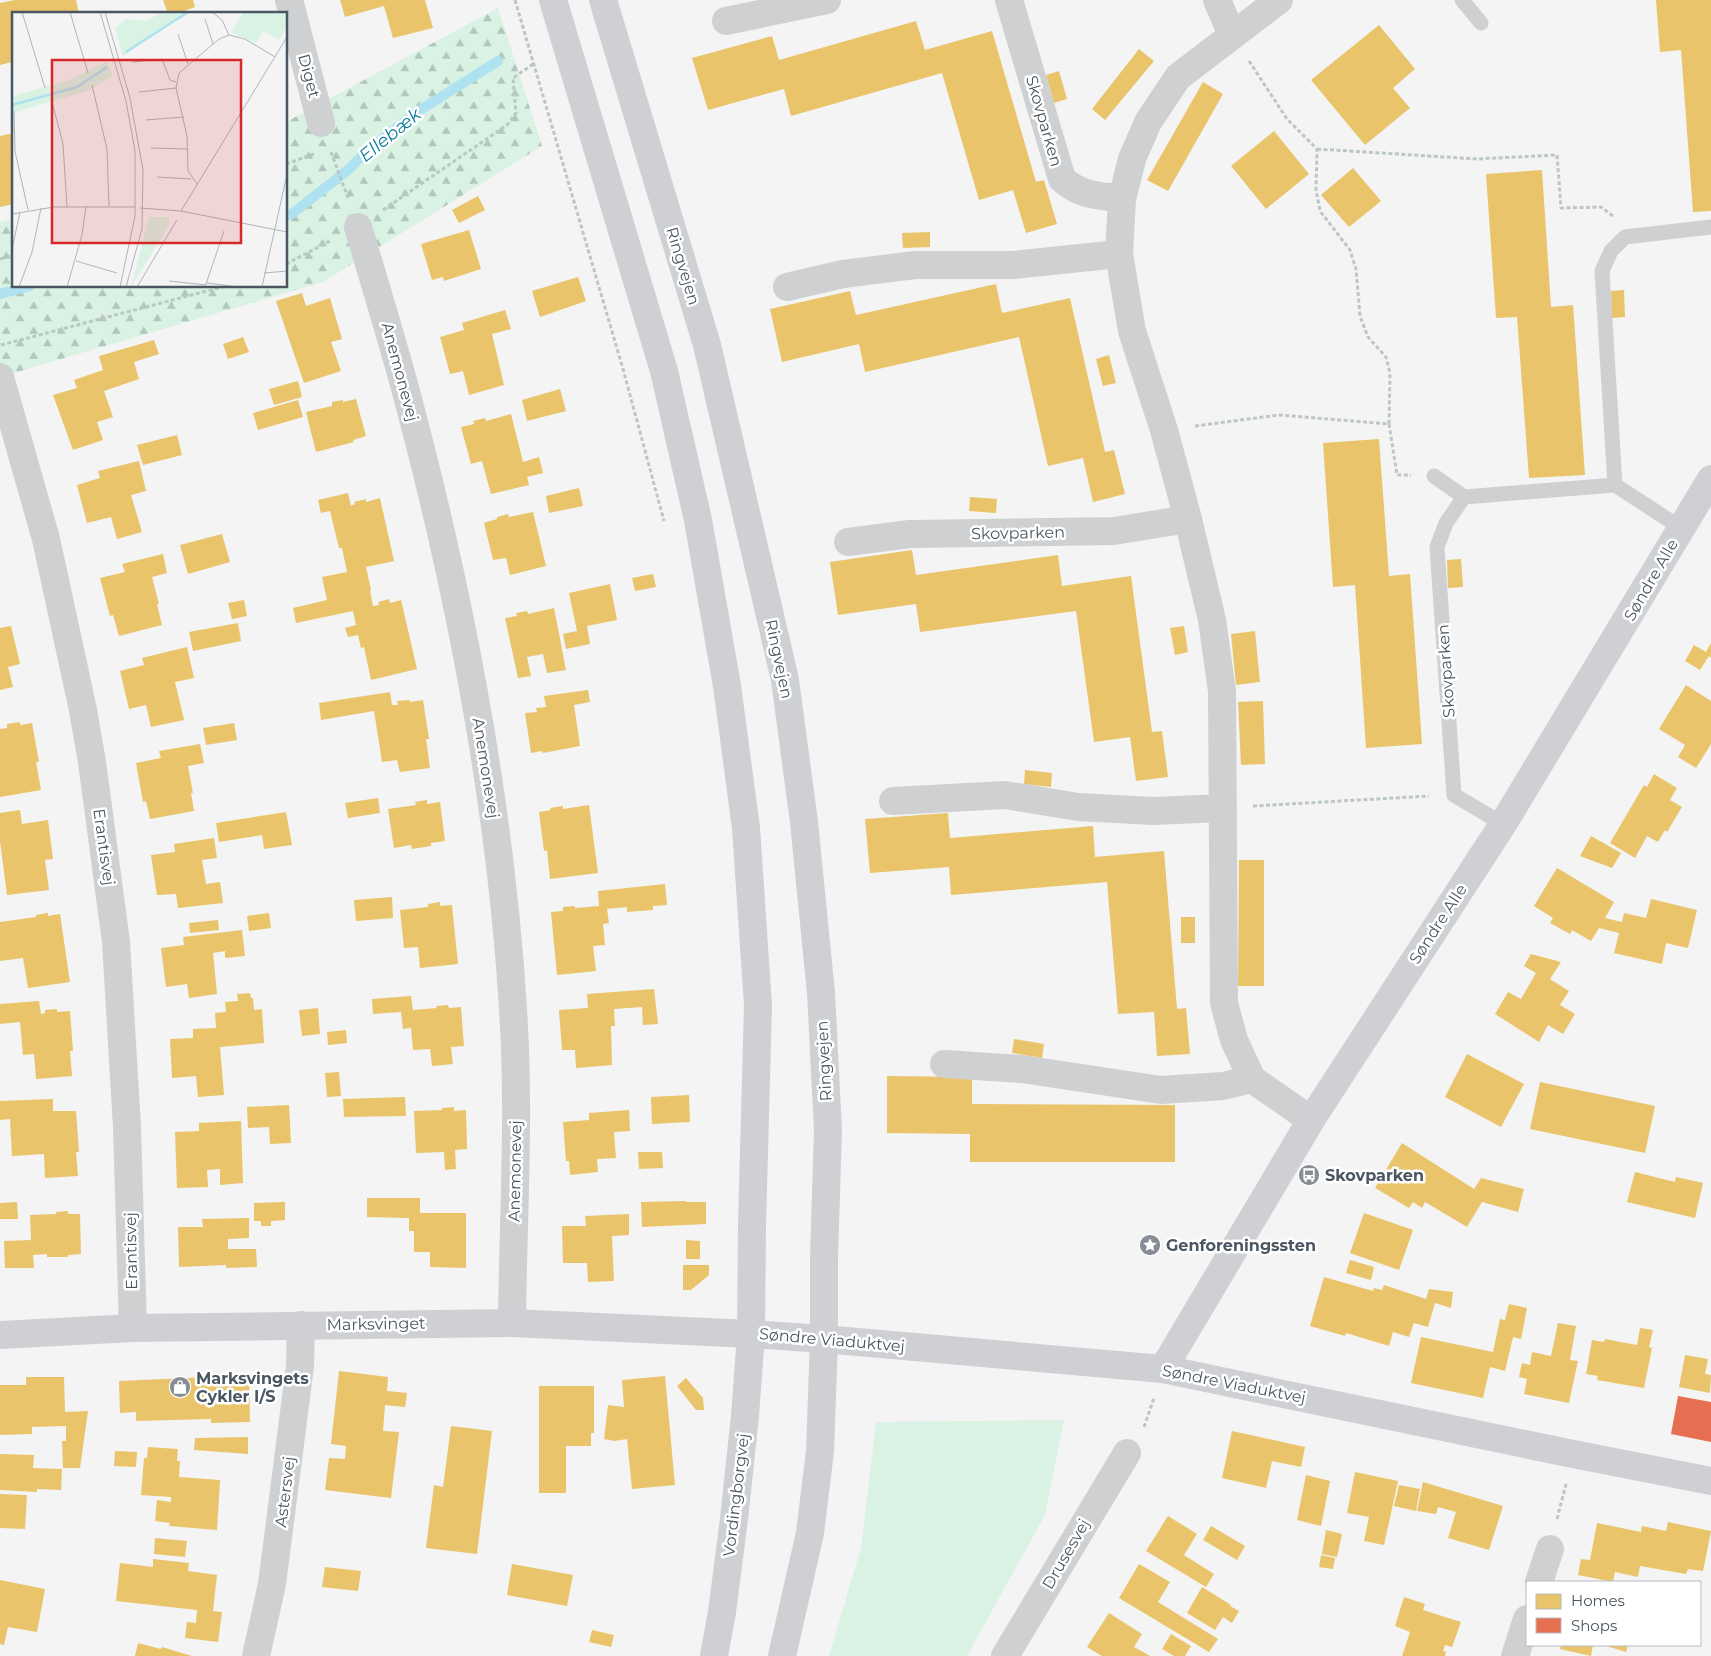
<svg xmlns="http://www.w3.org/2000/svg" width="1711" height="1656" font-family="Montserrat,sans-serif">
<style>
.green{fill:#d9f2e3}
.forest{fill:url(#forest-firs)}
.homes{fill:#e9c46a}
.shops{fill:#e76f51}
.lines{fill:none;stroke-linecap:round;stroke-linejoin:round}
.stream{stroke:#aee2f0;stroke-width:10}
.path{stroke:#bcc7c4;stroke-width:3;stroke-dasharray:4 2.5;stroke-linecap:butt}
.lane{stroke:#ced0d2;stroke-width:15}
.street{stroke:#ced0d2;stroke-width:28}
.secondary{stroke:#ced0d4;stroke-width:28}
.labels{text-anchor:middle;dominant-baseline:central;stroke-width:5;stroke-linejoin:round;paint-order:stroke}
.street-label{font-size:16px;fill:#4a5661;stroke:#fff}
.poi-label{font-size:16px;font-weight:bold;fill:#4a5661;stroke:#fff;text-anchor:start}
.water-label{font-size:18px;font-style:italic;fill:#0c7c9b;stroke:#fff}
.inset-river{fill:none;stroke:#aee2f0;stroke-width:2.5}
.inset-road{fill:none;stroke:#b0b5b9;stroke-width:1}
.view{fill:#d62828;fill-opacity:0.15;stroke:#d62828;stroke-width:2.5}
.inset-edge{fill:none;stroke:#4a5661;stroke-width:2.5}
</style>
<defs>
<pattern id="forest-firs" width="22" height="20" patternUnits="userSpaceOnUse" patternTransform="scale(1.25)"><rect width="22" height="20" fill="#d9f2e3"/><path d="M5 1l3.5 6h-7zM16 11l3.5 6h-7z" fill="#b2c7bb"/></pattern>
</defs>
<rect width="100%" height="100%" fill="#f4f4f4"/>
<!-- green -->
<path class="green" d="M1064 1420 1045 1515 967 1656H829L861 1548 876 1422Z"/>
<!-- forest -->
<path class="forest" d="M498 8 542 146 323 282 0 377V222L14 219V286H286V122Z"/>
<!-- homes -->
<path class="homes" d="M15 0H76L79 14H14L13 68 12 62 0 65V3Z
M163 0H193L195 7 176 14H168Z
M340 0H425L433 28 393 38 384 6 345 17Z
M1656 0H1711V211L1693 212 1681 50 1660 52Z
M916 21 925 50 992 31 1036 182 1044 180 1057 224 1026 233 1013 190 979 200 942 73 791 116 784 89 708 110 692 58 772 36 779 60Z
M1379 25 1415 69 1393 88 1410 108 1365 145 1311 80Z
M1139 49 1154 61 1105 120 1092 109Z
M1059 71 1067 99 1054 103 1046 75Z
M1203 82 1223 94 1168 191 1147 180Z
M1274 131 1309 174 1266 209 1231 166Z
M14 133V204L0 207V136Z
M1353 168 1381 201 1349 227 1321 195Z
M1542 170 1551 307 1573 305 1585 475 1529 478 1517 317 1496 318 1486 174Z
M478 196 485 210 459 223 452 210Z
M469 230 481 269 444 281 443 277 432 280 421 244Z
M930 232V247L903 248 902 233Z
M578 277 586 301 540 317 532 291Z
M996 284 1002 313 1070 298 1105 452 1114 450 1125 494 1093 502 1083 458 1048 466 1019 337 865 372 859 344 782 362 770 309 850 291 856 315Z
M1624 290 1625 317 1612 318 1611 291Z
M302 293 306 306 330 298 342 339 331 342 341 371 304 383 276 301Z
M505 310 511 329 492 334 504 385 469 395 463 371 450 374 440 337 464 330 462 323Z
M243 337 249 352 228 359 223 344Z
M154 340 159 354 134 362 139 379 104 391 113 417 97 422 103 440 73 450 53 395 77 388 74 380 103 370 99 356Z
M1109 355 1116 383 1103 386 1096 359Z
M298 381 302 397 274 405 269 389Z
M560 389 566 411 527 421 522 400Z
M356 399 366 436 353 440 354 442 316 452 306 412 332 406V402L343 400V402Z
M298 400 303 417 258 430 253 413Z
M511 414 523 462 539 457 543 473 527 477 529 485 491 494 482 461 471 464 461 427 474 424 473 421 485 418 486 421Z
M177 435 182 455 143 465 137 445Z
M1379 439 1389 576 1410 574 1422 744 1366 748 1355 585 1333 587 1323 443Z
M139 461 146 491 131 495 142 532 117 539 111 517 87 523 77 485 100 478 98 471Z
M579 488 583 506 549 513 546 496Z
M348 493 351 506 355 504 354 502 366 499V502L380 498 394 561 366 567 371 590 370 591 373 606 379 605 378 602 389 599 390 603 401 600 417 669 371 680 364 647 361 648 358 635 348 637 345 628 356 625 353 611 296 623 293 608 327 600 322 577 347 572 342 548H339L330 511 321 513 318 500Z
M970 497 997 499 996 513 969 511Z
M533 512 546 566 510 575 506 558 493 560 484 523 497 519V517L508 514 509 517Z
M222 534 230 562 188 574 180 545Z
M912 550 916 575 1058 555 1062 586 1131 576 1152 732 1162 731 1168 777 1136 781 1130 737 1094 742 1076 611 920 632 916 604 838 615 830 562Z
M163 554 167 573 152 577 159 604H157L162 625 119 636 113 615 110 616 100 578 125 572 122 564Z
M1461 559 1463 587 1448 588 1447 560Z
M653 574 656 587 635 591 632 578Z
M610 584 617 620 587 626 590 644 566 649 563 634 577 631 569 593Z
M244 600 247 616 232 619 228 603Z
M554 608 566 670 547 673 543 654 527 657 531 676 518 678 505 618 517 616 516 613 527 611 528 614Z
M238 623 241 641 193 651 189 632Z
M11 626 20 664 8 667 13 687 0 690V628Z
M1184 626 1188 652 1175 655 1170 628Z
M1255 631 1260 682 1236 685 1231 634Z
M1711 643V658L1709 656 1700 670 1685 661 1694 645 1706 652Z
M187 647 194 678 175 682 184 720 151 727 146 705 129 709 120 671 144 665 142 658Z
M1686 685 1711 701V744L1696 768 1678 757 1685 745 1659 729Z
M588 690 590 702 574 705 580 746 543 753 542 751 531 753 525 713 537 712 536 708 546 707 544 696Z
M390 692 392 705H398L397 701 410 700V702L423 700 429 739H426L430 768 400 772 397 760 382 762 374 711 321 720 319 703Z
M1263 701 1265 764 1241 765 1238 702Z
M20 722V725L32 723 39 762H36L41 790 0 797V729L7 728V724Z
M234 723 237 740 206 745 203 728Z
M200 744 204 763 188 766 193 793H191L194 811 150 819 146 801 143 802 136 763 161 758 159 751Z
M1025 770 1052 773 1051 787 1024 784Z
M1654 774 1677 788 1670 800 1682 807 1667 832 1665 830 1658 842 1647 836 1635 858 1610 843 1644 785 1647 787Z
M378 798 380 813 348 818 345 803Z
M427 800V804L440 802 445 841 431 843V846L412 849 411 845 394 848 388 809 416 805 415 802Z
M589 805 598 873 550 879 547 850 544 851 539 812 551 810 550 808 563 806V809Z
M20 810 22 824 48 820 53 859 45 860 49 890 7 895 0 841V813Z
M286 812 292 845 264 849 262 835 219 842 216 823Z
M948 813 950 838 1093 826 1095 857 1164 851 1177 1009 1186 1008 1190 1054 1157 1056 1154 1012 1118 1014 1107 882 951 895 949 867 870 873 865 819Z
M1591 836 1621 853 1612 868 1580 856Z
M214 838 217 858 202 860 206 884 220 882 223 903 178 908 176 894 157 895 151 855 175 852 174 844Z
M1239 860H1264V986H1238Z
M1557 868 1614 902 1605 918 1622 922 1624 913 1646 918 1651 899 1697 910 1688 948 1666 943 1662 964 1614 953 1619 933 1599 928 1591 941 1572 930 1570 934 1550 923 1553 918 1534 906Z
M665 884 667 905 653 906V910L627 912V907L607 909 609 923 603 924 605 945 593 946 596 971 557 975 551 912 563 911V907L575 906V908L599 906 598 891Z
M392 897 393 918 356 921 354 900Z
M440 902V906L452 905 458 964 420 968 418 947 404 948 400 910 428 907V904Z
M48 913V916L60 914 70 982 28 988 23 958 0 961V922L36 917V915Z
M269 913 271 928 249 931 247 916Z
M1181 917H1195V943H1181Z
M218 920 219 930 190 933 189 923Z
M242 930 245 956 225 958V951L213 953 217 994 189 998 187 984 166 987 161 948 184 945 183 937Z
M1531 954 1561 962 1550 979 1569 991 1560 1005 1575 1014 1563 1034 1548 1025 1539 1042 1495 1014 1508 992 1521 999 1536 973 1524 966Z
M654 989 658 1024 643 1025 642 1007 614 1009 615 1026H611L612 1065 576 1068 575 1050H562L559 1010 588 1008 587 994Z
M250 993 251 998H253L254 1010 262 1009 264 1043 220 1047 224 1095 198 1097 196 1076 172 1078 170 1039 193 1038V1029L216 1028 215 1013 226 1012 225 1002 238 1001 237 994Z
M411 996 413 1010 437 1008 436 1006 448 1005 449 1008 461 1007 464 1046 451 1047 453 1064 432 1066 430 1049 413 1050 411 1028 403 1029 401 1012 373 1014 372 999Z
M39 1001 41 1014 45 1013V1010L57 1009V1012L70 1011 73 1051H70L72 1076 36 1079 34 1054 23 1055 20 1022 0 1024V1004Z
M318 1008 320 1034 302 1036 299 1010Z
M346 1030 347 1043 328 1045 327 1032Z
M1014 1039 1044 1044 1042 1058 1012 1053Z
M1467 1054 1524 1084 1501 1127 1445 1097Z
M339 1072 341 1096 327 1097 325 1073Z
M887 1076 972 1077V1104L1175 1105V1162H970V1134L887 1133Z
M1540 1082 1655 1106 1645 1153 1530 1129Z
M689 1095 690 1122 652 1124 651 1097Z
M405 1097 406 1116 344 1117 343 1099Z
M53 1099V1111H76L79 1152H76L78 1176 45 1178 44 1154 12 1156 10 1119 0 1120V1101Z
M289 1105 291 1143 270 1144 269 1127 248 1128 247 1107Z
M454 1107V1111L466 1110 467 1149 455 1150 456 1169 445 1170 444 1152 416 1153 414 1111 442 1110V1108Z
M629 1110 630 1131 614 1132 616 1158 597 1159 598 1172 570 1175 569 1161H566L563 1122 589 1120V1113Z
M241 1121 243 1183 220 1185V1169L207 1170 208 1187 177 1188 175 1132 199 1131V1123Z
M1402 1143 1474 1189 1481 1178 1524 1189 1518 1212 1482 1202 1467 1227 1425 1202 1422 1208 1413 1202 1409 1208 1375 1188Z
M638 1152H662L663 1168 639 1169Z
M1635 1172 1675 1182 1676 1177 1703 1183 1695 1218 1627 1202Z
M367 1198H420V1213H466V1268L430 1267V1252H414V1231H409V1218L367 1217Z
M686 1201V1202H706V1224L642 1227 641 1202Z
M17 1202 18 1219H0V1203Z
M285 1202V1220L271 1221V1226H261V1221H254V1203Z
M68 1211V1214H80L81 1254 68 1255V1257H47V1254L33 1255 34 1268H5L4 1241 31 1240 30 1215 56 1214V1212Z
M1364 1213 1413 1230 1399 1270 1350 1253Z
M629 1214V1235L612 1236 614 1281 588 1282 587 1263H563L562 1226H586L585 1216Z
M249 1218V1238L228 1239V1249H256L257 1267 226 1268V1265L179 1267 178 1227H203L202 1219Z
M686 1240 700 1241V1259H686Z
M1350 1260 1374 1267 1371 1280 1346 1273Z
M683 1265H709V1275L691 1290H683Z
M1324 1277 1373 1291 1374 1288 1382 1290 1384 1285 1426 1299 1429 1289 1453 1292 1451 1308 1435 1303 1428 1327 1414 1323 1409 1337 1393 1332 1389 1346 1346 1333 1345 1336 1310 1326Z
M1509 1304 1527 1308 1521 1339 1513 1337 1505 1371 1490 1367 1483 1398 1411 1383 1421 1337 1493 1352 1500 1319 1505 1320Z
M1558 1323 1576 1326 1570 1360 1578 1361 1569 1403 1524 1394 1527 1379 1519 1377 1522 1363 1530 1365 1532 1352 1551 1356Z
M1640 1328 1653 1330 1649 1347 1652 1348 1644 1388 1597 1380 1598 1376 1586 1374 1592 1340 1604 1342 1605 1339 1637 1345Z
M1685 1355 1708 1359 1705 1374 1711 1375 1710 1393 1679 1387Z
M339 1371 388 1377 387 1391 407 1393 405 1407 385 1405 383 1431 399 1432 391 1498 325 1490 329 1458 345 1459 346 1446 331 1444Z
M249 1373 250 1422 211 1423V1419L136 1421V1412L120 1413 119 1381 210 1377V1374Z
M665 1376 675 1485 632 1489 627 1439 614 1441 604 1439 608 1405 624 1407 622 1380Z
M26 1377H64L65 1412 88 1411 80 1468H63L62 1441H66V1426L32 1427V1434L0 1435V1385H26Z
M686 1378 703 1398 704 1410H696L677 1386Z
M539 1386H594V1433H591V1446H566V1493H539Z
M451 1426 492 1431 477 1554 426 1548 434 1485 443 1487Z
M1232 1431 1305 1447 1301 1467 1272 1461 1266 1488 1222 1478Z
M248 1437V1454L194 1450 195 1438Z
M148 1447 178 1449 177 1461H180L179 1477 220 1480 217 1530 169 1526 170 1523 155 1521 157 1500 171 1502V1497L141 1495 144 1458H147Z
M115 1451 137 1452 136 1467 114 1466Z
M0 1454 34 1455 33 1468 62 1469 61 1490 37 1489V1492L0 1490Z
M1355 1472 1398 1481 1384 1545 1364 1541 1369 1517 1347 1513Z
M1306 1475 1330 1481 1321 1526 1297 1520Z
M1423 1482 1503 1506 1489 1550 1448 1538 1456 1512 1438 1507 1436 1514 1417 1511Z
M1399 1485 1420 1489 1416 1511 1394 1506Z
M0 1494 27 1495 25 1529 0 1528Z
M1168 1516 1197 1534 1184 1555 1214 1574 1206 1587 1146 1551Z
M1668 1522 1711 1531 1703 1571 1688 1569 1686 1574 1640 1566 1638 1577 1615 1572 1613 1582 1578 1575 1581 1559 1590 1560 1597 1523 1641 1532 1642 1526 1666 1531Z
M1211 1526 1245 1546 1237 1560 1203 1540Z
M1326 1530 1342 1534 1337 1557 1322 1554Z
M155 1538 187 1541 185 1557 154 1554Z
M1321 1555 1335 1558 1333 1569 1319 1567Z
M153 1559 189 1563 188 1571 217 1575 213 1611 222 1612 218 1642 185 1638 187 1622 196 1623 197 1610 116 1601 120 1563 153 1567Z
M512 1564 573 1575 567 1606 507 1595Z
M1139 1564 1170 1582 1158 1602 1218 1639 1209 1652 1119 1598Z
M325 1567 361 1571 358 1591 322 1587Z
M0 1580 45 1589 37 1632 8 1627 4 1645 0 1644Z
M1202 1587 1231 1605 1230 1606 1239 1611 1232 1623 1223 1617 1215 1630 1187 1613Z
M1404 1597 1425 1604 1423 1610 1461 1622 1452 1647 1445 1645 1443 1651 1446 1652 1445 1656H1402L1410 1632 1395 1626Z
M1109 1613 1142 1634 1134 1647 1150 1656H1102L1087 1647Z
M592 1630 614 1635 611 1647 589 1642Z
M1171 1634 1191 1646 1185 1656H1174L1162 1649Z
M138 1643 161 1649 162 1647 192 1656H135Z
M1561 1645H1593L1591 1656 1560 1649Z
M1603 1645H1628L1626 1652Z"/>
<!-- shops -->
<path class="shops" d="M1678 1396 1711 1402V1442L1671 1434Z"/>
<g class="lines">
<!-- stream -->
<path class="stream" d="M286 216 293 213 348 170 368 150 417 112 498 61
M0 294 30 286"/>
<!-- path -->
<path class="path" d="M515 0 623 369 664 521
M1249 61 1287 119 1317 149 1316 189 1320 211 1350 250 1356 269 1360 316 1368 337 1386 357 1390 373 1389 424
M1317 149 1477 159 1557 155 1561 208 1601 207 1613 216
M331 152 348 198
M286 164 314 154
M383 210 507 125 516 113 513 78 533 64
M0 259 14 255
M286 264 330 241
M1 345 226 286
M1195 426 1279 415 1389 424 1397 475H1411
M1253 806 1429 796
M1144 1427 1154 1398
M1557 1519 1566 1484"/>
<!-- lane -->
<path class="lane" d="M1462 0 1481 23
M1434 476 1464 497 1615 485
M1464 497 1446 523 1437 547 1454 795 1503 824
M1681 528 1615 485 1602 271 1611 251 1625 237 1711 227"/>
<!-- street -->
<path class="street" d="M289 0 321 123
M1009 0 1062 179C1081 196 1097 195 1122 199
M1217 0 1232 35
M1279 0 1178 77 1148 122 1132 159 1122 199 1119 254 1132 331 1164 430 1188 519 1212 620 1222 691 1224 1003 1234 1040 1252 1079 1311 1120
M726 21 827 0
M358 227C373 277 388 327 402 377 458 583 500 796 513 1009 520 1114 513 1218 512 1323
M787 287 843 274 915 265H1013L1119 254
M0 377 46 539 83 710 92 762 116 942 127 1127 133 1328
M848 542 910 534 1114 531 1188 519
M893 801 1005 795 1078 807 1153 811 1223 808
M944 1064 1022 1069 1161 1090 1223 1086 1252 1079
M1539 1582 1550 1549
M256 1656 272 1584 300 1366 301 1325
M1005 1656 1127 1453
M1515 1656 1527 1619"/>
<!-- secondary -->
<path class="secondary" d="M553 0 664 371 698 520 727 686 746 828 758 1005 752 1226 751 1334 745 1416 734 1519 722 1612 714 1656
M603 0 707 345 785 680 804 822 821 993 828 1130 824 1258V1339L820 1451 810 1533 782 1656
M0 1335 133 1328 512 1323 751 1334 824 1339 1163 1369 1573 1454 1711 1481
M1163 1369 1311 1120 1503 824 1711 479"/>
</g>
<!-- icons -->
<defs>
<g id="bus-disc" transform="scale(1.125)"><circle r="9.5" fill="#868d94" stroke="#fff"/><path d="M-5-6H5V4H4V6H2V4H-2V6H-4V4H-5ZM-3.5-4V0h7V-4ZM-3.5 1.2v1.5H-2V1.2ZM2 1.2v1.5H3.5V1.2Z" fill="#fff"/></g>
<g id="sight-disc" transform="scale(1.125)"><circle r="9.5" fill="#868d94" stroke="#fff"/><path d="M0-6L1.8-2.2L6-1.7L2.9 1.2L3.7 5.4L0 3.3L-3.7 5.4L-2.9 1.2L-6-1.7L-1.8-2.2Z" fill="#fff"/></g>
<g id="shop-disc" transform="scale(1.125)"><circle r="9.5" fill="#868d94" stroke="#fff"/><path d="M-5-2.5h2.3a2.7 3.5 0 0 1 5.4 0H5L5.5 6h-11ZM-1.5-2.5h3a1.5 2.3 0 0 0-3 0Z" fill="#fff"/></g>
</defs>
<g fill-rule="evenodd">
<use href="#bus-disc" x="1309" y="1175"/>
<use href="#sight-disc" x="1150" y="1245"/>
<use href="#shop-disc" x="180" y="1387"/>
</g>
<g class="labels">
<!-- street labels -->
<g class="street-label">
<text transform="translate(309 76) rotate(75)">Diget</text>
<text transform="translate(1044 121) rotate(74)">Skovparken</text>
<text transform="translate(683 266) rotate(73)">Ringvejen</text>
<text transform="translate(400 372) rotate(75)">Anemonevej</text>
<text transform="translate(1018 533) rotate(-1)">Skovparken</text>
<text transform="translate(1651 580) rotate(-60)">Søndre Alle</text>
<text transform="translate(779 659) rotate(78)">Ringvejen</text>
<text transform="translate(1446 671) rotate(-94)">Skovparken</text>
<text transform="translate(486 768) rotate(81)">Anemonevej</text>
<text transform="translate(104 847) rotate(82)">Erantisvej</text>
<text transform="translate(1438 924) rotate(-57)">Søndre Alle</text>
<text transform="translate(824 1061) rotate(-93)">Ringvejen</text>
<text transform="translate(515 1171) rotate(-89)">Anemonevej</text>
<text transform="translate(131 1251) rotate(-91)">Erantisvej</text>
<text transform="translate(376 1324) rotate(-1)">Marksvinget</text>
<text transform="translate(832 1340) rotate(5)">Søndre Viaduktvej</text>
<text transform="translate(1234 1384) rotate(11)">Søndre Viaduktvej</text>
<text transform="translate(285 1492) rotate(-83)">Astersvej</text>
<text transform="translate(736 1495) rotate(-83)">Vordingborgvej</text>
<text transform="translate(1066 1554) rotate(-60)">Drusesvej</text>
</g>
<!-- poi labels -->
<g class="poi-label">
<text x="1325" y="1175">Skovparken</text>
<text x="1166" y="1245">Genforeningssten</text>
<text x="196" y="1378">Marksvingets<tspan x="196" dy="18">Cykler I/S</tspan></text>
</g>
<!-- water labels -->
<g class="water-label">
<text transform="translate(390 135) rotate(-39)">Ellebæk</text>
</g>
</g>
<!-- overview -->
<g transform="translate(12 12)">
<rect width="275" height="275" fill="#f4f4f4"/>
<path d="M137 205H158L156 215 119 275Z" fill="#d9f2e3"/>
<path d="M151 0H176L111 44 103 16 114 7 134 9ZM232 0H275V14L267 28 252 19 244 31 219 20ZM95 49 100 64 76 79 0 101V84L55 69Z" fill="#d9f2e3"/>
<path class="inset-river" d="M114 40 176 0M0 93 65 75 95 55"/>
<path class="inset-road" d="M10 0 33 76M58 0 76 61M88 0 114 89 123 139V204L108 275M93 0 118 86 131 158 130 217 114 275M200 0 210 8 217 23M193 7 201 32M166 22 176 52M120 50 150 47 158 68 164 70M80 73 95 137 97 194M127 80 164 76M39 86 51 132 55 195M2 99 3 139 16 198M134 108 172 105M139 136 175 137M145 165 179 167M185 172 176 159 175 124 164 76 167 61 207 27 217 23 233 27 263 45M128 196 169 199 275 220M169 199 275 25M0 202 42 195H123M0 237 8 200M64 249 105 261M252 261 275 259M157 269 194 273M195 271 226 275M7 275 20 240 29 196M55 275 70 223 74 194M125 275 165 208M193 275 212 219M250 275 275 162"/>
<path class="view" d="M40 48H229V231H40Z"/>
<rect width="275" height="275" class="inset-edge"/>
</g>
<!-- legend -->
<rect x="1526" y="1581" width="175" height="65" fill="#ffffff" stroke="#b7bbc0"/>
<rect x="1536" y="1594" width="25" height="15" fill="#e9c46a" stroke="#b7bbc0"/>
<text x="1571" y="1606" font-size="15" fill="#4a5661">Homes</text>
<rect x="1536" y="1618" width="25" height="15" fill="#e76f51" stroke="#b7bbc0"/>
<text x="1571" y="1631" font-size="15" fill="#4a5661">Shops</text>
</svg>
